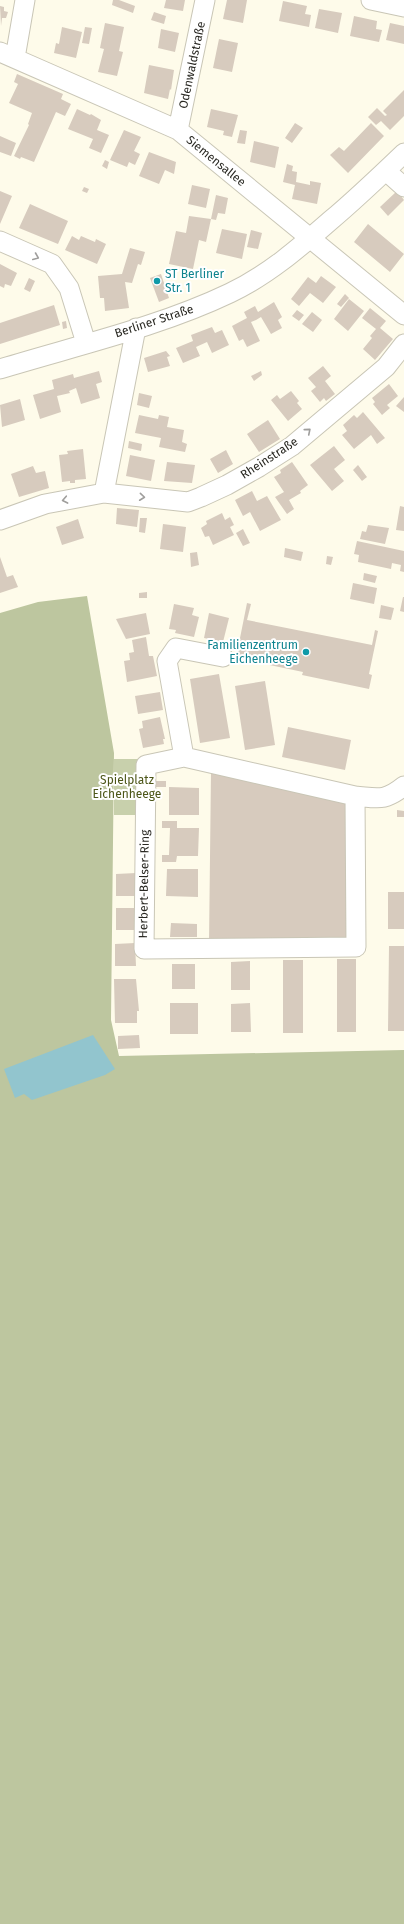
<svg xmlns="http://www.w3.org/2000/svg" width="404" height="1924" font-family="'Fira Sans',sans-serif">
<style>
.green{fill:#c8d0ac}
.forest{fill:#bdc69f}
.water{fill:#92c5ce}
.building{fill:#d7cbbe}
.lines{fill:none;stroke-linecap:round;stroke-linejoin:round}
.minor-casing{stroke:#c9c6b6;stroke-width:21}
.minor{stroke:#fff;stroke-width:19}
.oneway{stroke:#9f9e9c}
.culture-dot{fill:#0f9aa8;stroke:#fff;stroke-width:1.5}
.labels{text-anchor:middle;dominant-baseline:central;stroke-width:4;stroke-linejoin:round;paint-order:stroke}
.street-label{font-size:12px;fill:#292822;stroke:#fff}
.culture-label{font-size:12px;fill:#0d838f;stroke:#fff;text-anchor:start}
.park-label{font-size:12px;fill:#4c5618;stroke:#fff}
</style>
<rect width="100%" height="100%" fill="#fefbea"/>
<!-- green -->
<path class="green" d="M114 759H141L140 815H114Z"/>
<!-- forest -->
<path class="forest" d="M87 596 114 753 111 1020 119 1056 404 1050V1924H0V613L38 602Z"/>
<!-- water -->
<path class="water" d="M93 1035 115 1069 105 1075 32 1100 24 1094 15 1098 4 1069Z"/>
<!-- building -->
<path class="building" d="M113 0H119L135 6 133 13 112 5Z
M166 0H185L183 11 164 8Z
M227 0H247L243 23 223 19Z
M283 1 307 6 305 14 311 15 309 27 279 21Z
M0 6 4 7V11L8 12 6 18H2L1 26Z
M319 9 342 13 338 33 315 28Z
M154 12 166 16 164 24 151 20Z
M354 16 377 21 376 29 382 30 379 42 350 36Z
M105 23 124 27 119 51 123 52 117 76 98 72 104 49 100 48Z
M390 23 404 26V44L386 40Z
M62 27 82 32 76 58 54 53 56 43 59 44Z
M85 27 92 28 89 44 82 43Z
M161 29 179 33 175 52 158 48Z
M219 39 238 43 232 72 213 68Z
M149 65 174 70 171 90 170 89 168 99 144 93Z
M17 74 63 94 61 99 71 104 65 116 56 112 34 162 21 157 20 159 14 156 29 125 28 124 32 113 9 103 18 84 14 82Z
M404 90V116L390 130 381 121 376 125 368 117 377 108 385 116 387 115 383 111Z
M77 109 90 115 91 114 101 120 97 130 109 135 101 153 89 148 93 139 68 129Z
M211 109 238 115 232 137 223 135 224 131 207 127Z
M295 123 303 128 292 143 285 138Z
M371 123 384 136 348 173 330 155 339 147 344 151Z
M124 130 141 137 134 151 140 154 135 165 129 162 127 167 110 160Z
M240 130 247 131 245 144 237 143Z
M0 136 16 143 11 156 0 152Z
M254 141 279 147 275 168 250 162Z
M149 152 176 162 174 174 165 170 159 184 139 176Z
M105 160 109 162 107 169 102 166Z
M287 164 293 166 292 171 297 172 296 182 310 185V181L321 183 317 204 292 199 295 185 283 182Z
M192 185 210 189 206 208 188 204Z
M84 187 89 189 87 193 82 191Z
M0 191 12 196 0 224Z
M397 191 404 200 388 216 380 207Z
M216 195 228 198 225 214 218 213 216 220 211 219Z
M30 204 68 221 58 244 19 228Z
M189 216 211 219 206 242 199 240 193 269 169 264 176 231 186 233Z
M368 224 404 254 390 272 354 242Z
M222 229 247 234 242 259 216 253Z
M251 230 262 233 258 249 247 247Z
M72 236 79 240 81 236 95 242 96 239 106 244 97 264 65 250Z
M130 248 145 252 141 265 138 264 132 283 125 282 129 308 105 311 104 298H100L98 276 122 274Z
M0 264 17 273 11 286 5 284 4 288 0 286Z
M161 274 169 298 159 302 150 278Z
M321 276 336 287 323 303 310 293 299 306 291 299 308 277 316 283Z
M29 278 35 281 30 292 24 289Z
M345 294 349 298 341 307 337 304Z
M349 299 364 311 348 331 334 319Z
M274 302 282 317 278 320 282 328 271 334 261 317 256 320 251 322 260 341 247 347 243 339 239 341 232 326 247 318 244 312 255 306 258 312Z
M54 305 60 325 0 344V323Z
M370 308 386 321 380 328 393 339 375 360 363 349 372 338 370 336 376 329 362 318Z
M297 310 304 315 299 321 292 316Z
M312 312 322 320 313 332 302 324Z
M66 321 67 328 63 329 62 322Z
M212 327 215 333 222 330 229 345 212 353 207 342 196 347 200 356 183 363 176 348 193 341 191 335Z
M166 351 170 356 167 357 170 366 148 372 144 358Z
M323 366 331 376 325 381 335 394 326 401 324 398 320 402 311 391 316 387 308 378Z
M99 371 102 382 96 384 100 398 81 404 76 388 69 391 70 393 57 396 61 412 40 419 33 395 54 389 52 380 73 374 74 378Z
M261 371 262 375 254 381 251 376Z
M389 384 398 396 387 405 390 408 382 415 373 404 375 402 372 398Z
M291 391 299 401 297 403 302 409 288 421 271 400 277 395 280 399Z
M139 393 152 396 149 408 137 405Z
M404 397V412L396 406Z
M20 399 25 420 2 427 0 405Z
M363 412 385 438 377 444 371 435 354 449 342 435 347 431 343 425 354 415 357 418Z
M139 415 158 419 159 415 169 417 167 427 184 430 182 442 187 444 185 452 159 447 161 438 135 433Z
M268 420 280 439 259 452 247 434Z
M129 441 142 444 141 451 128 448Z
M334 446 345 460 334 469 344 481 332 491 310 465Z
M83 449 86 479 75 480V483H70V481L62 482 59 455 68 454 67 451Z
M226 450 233 464 218 473 210 459Z
M130 455 155 460 151 481 126 476Z
M167 462 195 465 192 483 164 481Z
M292 462 308 485 300 491 301 493 289 500 294 509 287 514 275 497 284 492 274 477 281 473 280 470Z
M358 465 367 477 362 481 353 470Z
M33 466 36 473 45 471 49 488 19 497 11 474Z
M252 491 257 501 267 496 281 520 260 531 250 512 243 516 235 500Z
M400 506 404 507V531L396 530Z
M117 508 139 510 137 527 116 524Z
M222 513 225 520 230 517 234 525 230 527 234 535 213 545 209 536 205 537 201 528 207 524 206 521Z
M140 518H147L145 533 139 532Z
M78 519 84 538 62 545 56 527Z
M163 524 186 527 183 552 160 549Z
M368 525 389 528 385 544 360 539 362 531 366 532Z
M243 529 250 543 243 546 236 533Z
M357 541 404 551V572L400 571 401 565 392 563 391 569 358 562 359 555 354 554Z
M285 548 303 552 301 561 284 557Z
M197 552 199 565 191 567 190 553Z
M327 556 333 557 331 565 326 564Z
M0 557 7 577 13 575 18 587 0 593Z
M364 573 377 576 375 583 363 580Z
M353 583 377 588 374 604 350 599Z
M147 592V598H139V593Z
M403 597H404V612L400 611Z
M247 603 251 604 247 620 372 645 375 630 378 631 369 674 372 675 369 689 302 675 303 672 236 658Z
M174 604 194 608 192 615 199 617 194 637 175 633 176 630 169 629Z
M381 605 394 608 391 620 379 618Z
M146 613 150 634 126 639 116 619Z
M209 613 229 618 223 642 204 638Z
M146 637 149 656H153L157 676 127 682 124 661 130 660 129 653 134 652 132 640Z
M219 674 230 738 200 743 190 679Z
M265 681 275 745 245 750 235 686Z
M160 692 163 710 138 714 135 696Z
M160 717 165 739H163L164 744 143 748 139 729 143 728 142 721Z
M288 727 351 740 345 770 282 757Z
M211 771 347 800 350 942 209 943Z
M152 781H166V787H152Z
M169 787 199 788V815H169Z
M397 810 404 811V817H397Z
M162 821H177V828H199L198 856H177L176 862H162V855H169L170 828H162Z
M167 869H198V897L166 896Z
M136 873V896H116V874Z
M388 892H404V929H388Z
M116 908H136V930H116Z
M171 923 197 924V937H170Z
M135 943 136 966H115V944Z
M389 946H404V1031H388Z
M337 959H356V1032H337Z
M283 960H303V1033H283Z
M250 961V990H231V962Z
M172 964H195V989H172Z
M114 979H136L139 1011H137V1023H115Z
M170 1003H198V1018H170Z
M250 1003 251 1032H231V1004Z
M170 1018H198V1034H170Z
M139 1035 140 1048 118 1049V1036Z"/>
<g class="lines">
<!-- minor casing -->
<g class="minor-casing">
<path id="minor" d="M371 0 404 7
M0 52 178 130 404 315
M15 58 25 0
M178 130 205 0
M386 171 404 187
M0 241 52 264 69 288 86 343
M0 369C75 346 159 327 230 293 268 275 299 248 331 220 356 199 380 176 404 153
M104 493 136 328
M0 520 45 504 104 493 188 502 201 497 227 485 259 467 292 446 386 367 404 344
M184 757 167 661 176 648 223 657
M355 796 356 947 144 949 146 765 184 757 355 796C378 798 384 802 404 786"/>
</g>
<!-- minor -->
<use href="#minor" class="minor"/>
</g>
<!-- one-way arrows -->
<defs><path id="oneway-chevron" d="M-2-3.5L2.5 0L-2 3.5" fill="none" stroke-width="1.6" stroke-linecap="round" stroke-linejoin="round"/></defs>
<g class="oneway">
<use href="#oneway-chevron" transform="translate(36 257) rotate(23)"/>
<use href="#oneway-chevron" transform="translate(308 431) rotate(-40)"/>
<use href="#oneway-chevron" transform="translate(142 497) rotate(6)"/>
<use href="#oneway-chevron" transform="translate(65 500) rotate(169)"/>
</g>
<!-- markers -->
<g class="culture-dot">
<circle cx="157" cy="281" r="4"/>
<circle cx="306" cy="652" r="4"/>
</g>
<g class="labels">
<!-- street labels -->
<g class="street-label">
<text transform="translate(192 65) rotate(-78)">Odenwaldstraße</text>
<text transform="translate(216 161) rotate(39)">Siemensallee</text>
<text transform="translate(154 321) rotate(-18)">Berliner Straße</text>
<text transform="translate(269 458) rotate(-33)">Rheinstraße</text>
<text transform="translate(144 884) rotate(-89)">Herbert-Belser-Ring</text>
</g>
<!-- culture labels -->
<g class="culture-label">
<text x="165" y="274">ST Berliner<tspan x="165" dy="14">Str. 1</tspan></text>
<text x="298" y="645" text-anchor="end">Familienzentrum<tspan x="298" dy="14">Eichenheege</tspan></text>
</g>
<!-- park labels -->
<g class="park-label">
<text x="127" y="780">Spielplatz<tspan x="127" dy="14">Eichenheege</tspan></text>
</g>
</g>
</svg>
